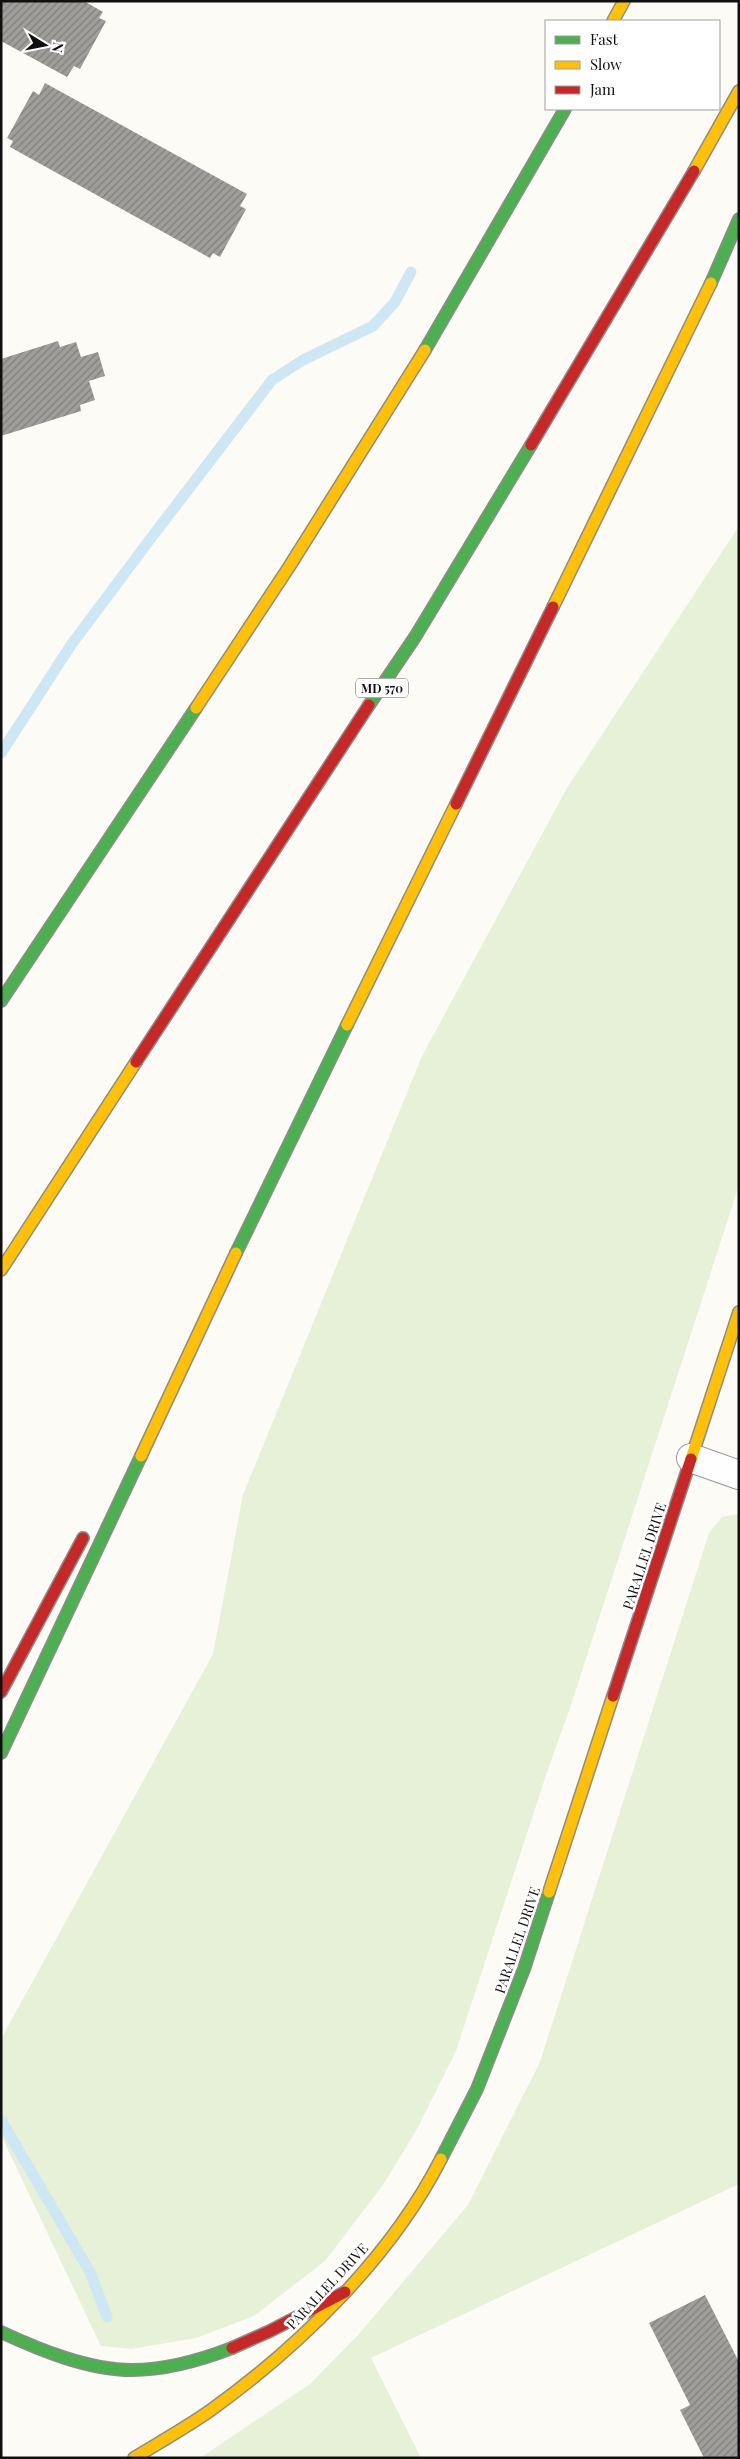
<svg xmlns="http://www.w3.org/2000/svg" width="740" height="2459" font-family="'Playfair Display',serif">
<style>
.park{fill:#e6f1d7}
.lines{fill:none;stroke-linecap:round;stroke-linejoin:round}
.stream{stroke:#cee7f4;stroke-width:11}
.building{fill:url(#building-hatch)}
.street-casing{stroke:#969694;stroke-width:30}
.fast-casing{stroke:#8d8c8a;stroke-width:14}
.slow-casing{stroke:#8d8c8a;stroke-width:14}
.jam-casing{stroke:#8d8c8a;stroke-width:14}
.street{stroke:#fffefe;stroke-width:28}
.fast{stroke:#4caf50;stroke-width:11}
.slow{stroke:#ffc107;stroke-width:11}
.jam{stroke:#c62828;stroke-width:11}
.labels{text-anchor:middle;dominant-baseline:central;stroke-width:5;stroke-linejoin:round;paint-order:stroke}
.shield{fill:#fff;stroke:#585858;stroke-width:1}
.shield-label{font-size:12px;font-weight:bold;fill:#101010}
.street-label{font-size:14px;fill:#101010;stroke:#fff}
</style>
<defs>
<pattern id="building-hatch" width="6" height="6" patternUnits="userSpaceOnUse" patternTransform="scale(1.25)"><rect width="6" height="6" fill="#a09e9b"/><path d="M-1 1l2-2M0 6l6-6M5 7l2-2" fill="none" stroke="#817f7d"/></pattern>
</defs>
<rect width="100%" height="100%" fill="#fcfbf6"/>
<!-- park -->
<path class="park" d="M739 526V1185L570 1708 547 1772 456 2051 417 2129 383 2185 325 2261 254 2316 196 2338 131 2349 101 2346 1 2135V2039L213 1654 243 1495 422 1056 567 788Z
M739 1514V2184L371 2358 421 2458H200L310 2384 359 2334 468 2205 540 2062 709 1533 722 1517Z"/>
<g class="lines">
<!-- stream -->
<path class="stream" d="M1 753 71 645 148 542 272 380 303 360 373 326 395 302 411 272
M1 2120 90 2272 107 2317"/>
</g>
<!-- building -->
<path class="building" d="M1 1H84L103 12 99 18 106 21 80 69 74 66 67 77 1 41Z
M45 83 247 194 240 206 246 209 220 257 213 253 210 258 10 147 13 141 7 138 33 91 39 95Z
M58 341 60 347 76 342 81 357 98 352 105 376 89 381 95 400 80 405 81 411 1 436V359Z
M705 2295 739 2362V2458H704L680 2410 690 2405 649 2323Z"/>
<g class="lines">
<!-- street casing -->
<g class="street-casing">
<path id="street" d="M691 1458 739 1475"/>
</g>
<!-- fast casing -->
<g class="fast-casing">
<path id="fast" d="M711 283 739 219
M425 350 565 109
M369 705 415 637 531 445
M1 1001 196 708
M236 1253 347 1025
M1 1753 141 1456
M441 2159 477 2089 524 1969 549 1892
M1 2332C40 2350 88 2370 132 2370 166 2370 201 2360 232 2348"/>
</g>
<!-- slow casing -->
<g class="slow-casing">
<path id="slow" d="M613 21 624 1
M694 171 739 91
M553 607 711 283
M196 708 289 567 425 350
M347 1025 456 804
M1 1270 136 1062
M141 1456 236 1253
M691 1459 739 1312
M549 1892 613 1696
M134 2458C160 2442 187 2427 211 2410 300 2346 391 2257 441 2159"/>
</g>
<!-- jam casing -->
<g class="jam-casing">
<path id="jam" d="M531 445 694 171
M456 804 553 607
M136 1062 369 705
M1 1692 83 1538
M613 1696 691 1459
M232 2348 270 2331 345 2292"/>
</g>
<!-- street -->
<use href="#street" class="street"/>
<!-- fast -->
<use href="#fast" class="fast"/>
<!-- slow -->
<use href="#slow" class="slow"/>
<!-- jam -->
<use href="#jam" class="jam"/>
</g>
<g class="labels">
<!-- shield labels -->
<rect class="shield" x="356" y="678.5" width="52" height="19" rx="4"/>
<g class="shield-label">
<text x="382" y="688">MD 570</text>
</g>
<!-- street labels -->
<g class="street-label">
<text transform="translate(644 1556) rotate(-72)">PARALLEL DRIVE</text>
<text transform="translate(517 1940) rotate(-71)">PARALLEL DRIVE</text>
<text transform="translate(327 2286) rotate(-47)">PARALLEL DRIVE</text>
</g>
</g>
<!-- border -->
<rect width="740" height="2459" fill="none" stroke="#101010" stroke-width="5"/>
<!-- legend -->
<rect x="545" y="20" width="175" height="90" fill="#ffffff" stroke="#9f9f9f"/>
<rect x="555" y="36" width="25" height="8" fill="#4caf50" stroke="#9f9f9f"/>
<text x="590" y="45" font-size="15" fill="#101010">Fast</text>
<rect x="555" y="61" width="25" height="8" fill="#ffc107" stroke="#9f9f9f"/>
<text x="590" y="70" font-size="15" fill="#101010">Slow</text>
<rect x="555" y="86" width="25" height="8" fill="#c62828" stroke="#9f9f9f"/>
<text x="590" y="95" font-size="15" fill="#101010">Jam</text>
<!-- north arrow -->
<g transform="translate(45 45) rotate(100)" stroke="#ffffff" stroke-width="4" paint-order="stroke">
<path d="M0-4L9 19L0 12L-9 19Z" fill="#101010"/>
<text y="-8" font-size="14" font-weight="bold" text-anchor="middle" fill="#101010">N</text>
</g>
</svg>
